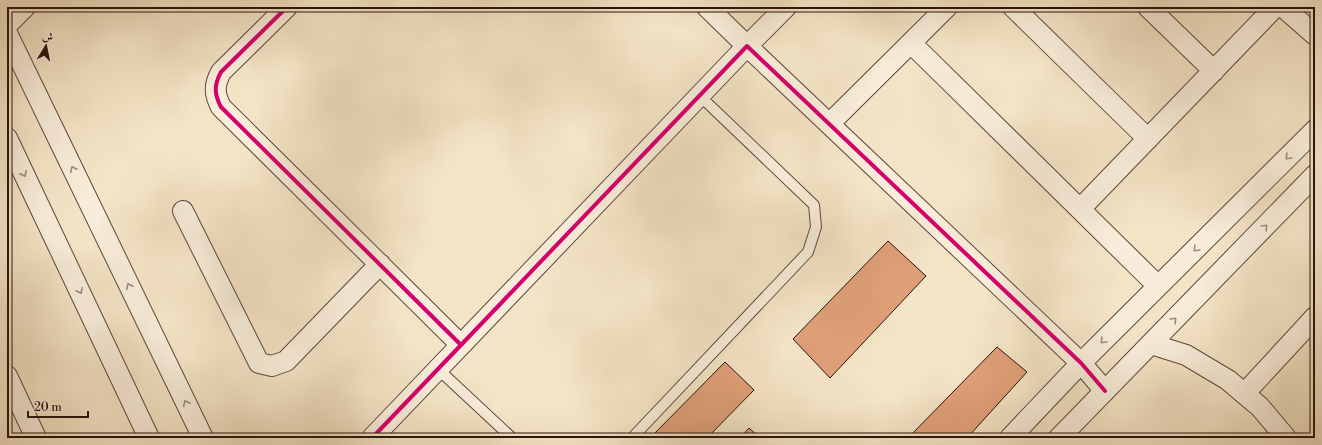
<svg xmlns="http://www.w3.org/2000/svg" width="1322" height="445" font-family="'Libre Bodoni',Amiri,serif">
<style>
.building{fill:#df9f78;stroke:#29130b}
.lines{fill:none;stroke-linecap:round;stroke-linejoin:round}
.lane-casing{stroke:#5c473a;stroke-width:12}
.street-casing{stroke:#5c473a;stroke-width:22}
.lane{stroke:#f8edda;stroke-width:10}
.street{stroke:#f8edda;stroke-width:20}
.cycleway-casing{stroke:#f8edda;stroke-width:6}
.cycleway{stroke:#d6006c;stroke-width:4}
.oneway{stroke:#9b8b7d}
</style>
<rect width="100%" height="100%" fill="#f4e4c6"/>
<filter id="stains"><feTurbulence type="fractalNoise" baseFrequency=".005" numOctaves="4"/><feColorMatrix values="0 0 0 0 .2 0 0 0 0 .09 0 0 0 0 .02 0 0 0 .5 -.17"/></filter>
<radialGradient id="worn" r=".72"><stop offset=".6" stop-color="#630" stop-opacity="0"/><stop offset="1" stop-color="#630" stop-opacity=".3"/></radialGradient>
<!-- building -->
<path class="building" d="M888 241 926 276 830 378 793 339Z
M997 347 1027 372 967 438H908Z
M725 362 754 390 707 438H650Z
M749 428 760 438H740Z"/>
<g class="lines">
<!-- lane casing -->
<g class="lane-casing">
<path id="lane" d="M438 369 512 438
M632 438 808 252 816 227 814 205 700 96"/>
</g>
<!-- street casing -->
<g class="street-casing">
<path id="street" d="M287 7 221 72C214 85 214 94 221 107L461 345
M707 7 747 46 786 7
M1013 7 1148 139
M1148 7 1214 71
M1283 7 1315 35
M7 25 25 7
M7 33 203 438
M911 43 1158 286
M829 124 947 7
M7 138 149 438
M1080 209 1275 7
M183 211 259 363 272 366 286 361 380 264
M1151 344 1186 355 1228 380 1260 407 1286 438
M7 376 36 438
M1244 394 1315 317
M372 438 747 46 1081 363 1105 391
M1010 438 1081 363 1315 130
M1059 438 1315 175"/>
</g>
<!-- lane -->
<use href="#lane" class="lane"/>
<!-- street -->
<use href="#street" class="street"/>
<!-- cycleway casing -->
<g class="cycleway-casing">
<path id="cycleway" d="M287 7 221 72C214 85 214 94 221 107L461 345
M372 438 747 46 1081 363 1105 391"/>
</g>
<!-- cycleway -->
<use href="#cycleway" class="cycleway"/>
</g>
<!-- one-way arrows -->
<defs><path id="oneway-chevron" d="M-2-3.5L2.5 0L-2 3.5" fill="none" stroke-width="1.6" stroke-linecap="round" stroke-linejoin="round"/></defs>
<g class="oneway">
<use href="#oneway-chevron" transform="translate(1288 157) rotate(135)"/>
<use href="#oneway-chevron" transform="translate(73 169) rotate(-116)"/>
<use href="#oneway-chevron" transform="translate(24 174) rotate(64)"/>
<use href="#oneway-chevron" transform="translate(1265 227) rotate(-46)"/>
<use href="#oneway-chevron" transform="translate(1196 249) rotate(135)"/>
<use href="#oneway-chevron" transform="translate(129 286) rotate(-116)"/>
<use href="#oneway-chevron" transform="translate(80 291) rotate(64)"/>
<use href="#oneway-chevron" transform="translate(1174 320) rotate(-46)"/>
<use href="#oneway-chevron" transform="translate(1103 341) rotate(135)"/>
<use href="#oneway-chevron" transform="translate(186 403) rotate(-116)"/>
</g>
<!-- margin -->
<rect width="1322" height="445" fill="none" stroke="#f4e4c6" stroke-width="24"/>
<rect x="8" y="8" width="1306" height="429" fill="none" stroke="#29130b" stroke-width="2"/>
<rect x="12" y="12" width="1298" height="421" fill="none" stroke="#29130b"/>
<!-- north arrow -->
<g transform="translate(46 46) rotate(10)" stroke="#f8edda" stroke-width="3" paint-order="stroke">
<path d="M0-3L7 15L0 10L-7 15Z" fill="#29130b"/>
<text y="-6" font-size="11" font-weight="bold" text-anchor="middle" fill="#29130b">ش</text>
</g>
<!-- scale -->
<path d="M28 411v6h60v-6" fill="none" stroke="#29130b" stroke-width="2"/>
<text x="34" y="411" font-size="12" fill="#29130b" stroke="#f8edda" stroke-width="3" paint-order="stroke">20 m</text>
<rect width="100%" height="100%" filter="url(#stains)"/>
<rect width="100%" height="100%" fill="url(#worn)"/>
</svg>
